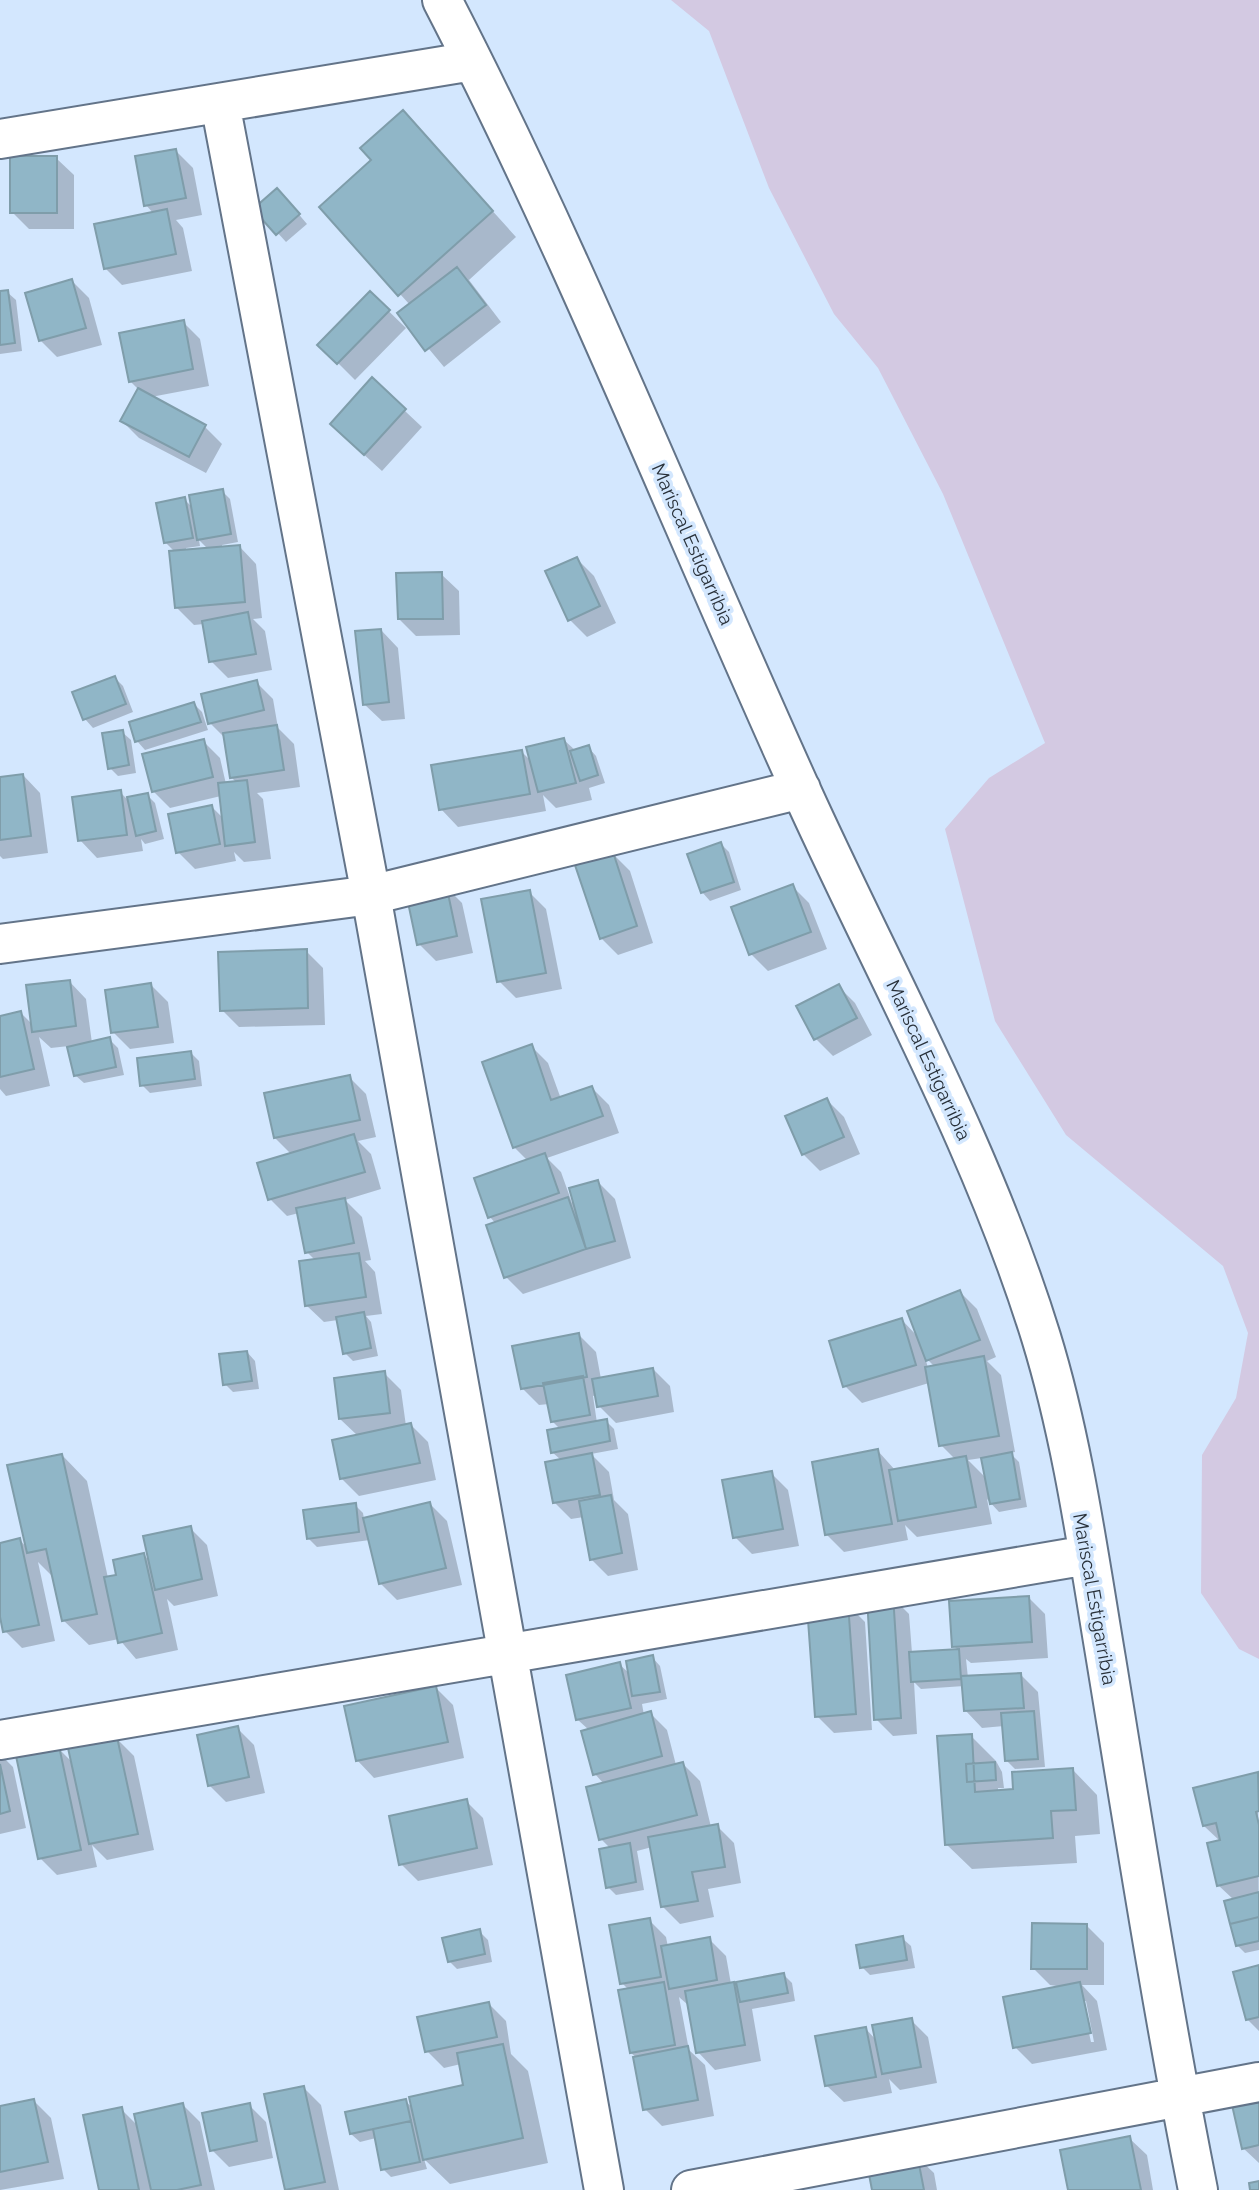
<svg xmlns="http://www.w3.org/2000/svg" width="1259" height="2190" font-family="Raleway,sans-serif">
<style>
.green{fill:#d3c9e2}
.shadow{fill:#0003;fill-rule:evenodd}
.building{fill:#90b6c7;stroke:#7f9daa;stroke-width:2}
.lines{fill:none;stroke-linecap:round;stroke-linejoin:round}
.minor-casing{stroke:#637489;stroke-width:42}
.minor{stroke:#fff;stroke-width:38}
.labels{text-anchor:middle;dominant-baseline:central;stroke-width:7;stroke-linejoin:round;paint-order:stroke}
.street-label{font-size:19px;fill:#29313a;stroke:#d3e7fe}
</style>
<rect width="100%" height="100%" fill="#d3e7fe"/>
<!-- green -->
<path class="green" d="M671 0H1259V1659L1239 1649 1201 1593 1202 1455 1236 1398 1248 1333 1223 1266 1066 1135 995 1021 945 829 989 778 1045 743 943 494 878 368 834 314 769 188 709 31Z"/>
<!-- shadow -->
<path class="shadow" d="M403 112 516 237 469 280 501 322 444 367 399 313 410 305 321 207 373 160Z
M176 151 193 168 202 215 176 220 183 228 192 271 122 285 105 268 153 213 146 205Z
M56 158 74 175V229H29L12 212Z
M285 198 307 224 286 242 256 209Z
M72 281 89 298 102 345 57 357 40 340Z
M7 292 16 300 22 351 0 354V293Z
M370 293 406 328 355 380 320 345Z
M183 322 200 339 209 386 151 397 205 427 222 444 206 473 139 438 122 421 139 390 130 381Z
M372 380 422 427 382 471 349 441Z
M222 491 230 499 238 542 222 545V548L239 546 256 564 262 618 253 619 265 631 272 670 228 678 211 661 204 624 194 625 177 608 175 552 165 542 184 499 193 508ZM199 540 208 549 186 551V548L200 546Z
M577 559 594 576 616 623 587 637 570 620Z
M441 574 459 591 460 635 416 636 399 619Z
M381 630 398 648 405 719 382 721 364 704Z
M115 678 123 686 133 712 93 728 85 719 75 693Z
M256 682 273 699 278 728 294 744 300 787 257 793 263 799 271 859 244 862 234 852 236 861 195 869 178 852 211 806 224 819 221 796 170 808 153 791 203 741 220 758 226 784 237 783 231 777 225 738 210 723Z
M194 704 202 712 208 730 145 750 137 741 131 723Z
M122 732 131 740 136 773 118 776 110 768Z
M564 740 576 751 588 747 596 756 605 783 589 788 592 800 556 808 543 795 546 811 458 827 441 809 522 752 532 762Z
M23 775 40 793 48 853 3 859 0 856V778Z
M120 792 127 799 147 795 155 803 164 839 145 844 141 839 143 851 97 858 80 840Z
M721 844 729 852 741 890 710 901 702 892Z
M613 854 630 871 653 943 618 955 601 938Z
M445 886 462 903 473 953 436 961 419 944Z
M792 886 809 903 827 949 768 971 751 954Z
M529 892 546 909 562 989 516 998 499 981Z
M306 951 323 968 325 1025 239 1027 222 1010Z
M69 981 86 999 92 1043 109 1039 118 1048 124 1075 84 1083 75 1075 69 1046 51 1048 39 1037 50 1086 6 1096 0 1089V1018L21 1013 33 1025Z
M151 985 168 1002 174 1043 130 1049 113 1032Z
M838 986 855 1003 872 1035 833 1056 816 1039 799 1007Z
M531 1046 548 1063 561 1099 592 1088 609 1105 619 1133 547 1158 561 1172 572 1203 598 1182 615 1199 631 1258 523 1294 506 1277 496 1224 490 1217 528 1161 514 1147Z
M191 1053 199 1061 202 1086 150 1093 142 1085Z
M349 1077 366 1094 376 1137 358 1141 371 1154 381 1189 345 1200 362 1217 371 1260 365 1261 375 1272 382 1314 366 1316 371 1322 378 1356 353 1361 345 1353 338 1320 324 1322 306 1305 316 1261 307 1252 299 1213 287 1216 270 1199 292 1155 275 1138Z
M827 1100 844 1117 860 1154 820 1171 803 1154Z
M960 1292 977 1309 996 1357 987 1361 1001 1375 1015 1452 1010 1453 1019 1462 1027 1507 999 1512 987 1499 992 1524 917 1537 905 1525 908 1540 844 1552 827 1535 878 1451 895 1470 955 1459 941 1445 929 1383 862 1403 845 1386 902 1320 919 1338ZM925 1357 935 1367 928 1368ZM982 1458 986 1478 968 1460Z
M579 1335 596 1352 601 1379 653 1369 670 1386 674 1412 616 1423 599 1406 597 1395 593 1396 597 1423 606 1421 614 1429 618 1449 591 1454 609 1472 614 1500 628 1514 638 1570 608 1576 591 1559 584 1517 571 1519 554 1502 561 1460 552 1452 560 1429 552 1421 549 1404 539 1405 522 1388Z
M247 1352 255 1361 259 1389 233 1392 225 1384Z
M384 1373 401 1390 406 1426 411 1425 428 1442 436 1480 359 1496 342 1479 358 1436 340 1419Z
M62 1455 87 1481 108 1578 118 1576 144 1555 151 1562 190 1528 207 1545 218 1596 174 1606 167 1599 178 1650 136 1659 119 1639 89 1645 63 1620 54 1578 38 1562 55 1641 22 1648 5 1631 0 1609V1544L20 1540 27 1548Z
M771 1473 788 1490 799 1546 752 1554 735 1537Z
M430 1504 447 1521 462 1585 397 1600 380 1583 370 1540 317 1547 308 1538 355 1505 363 1513 364 1519Z
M892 1597 909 1614 912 1653 958 1650 954 1646 1028 1597 1045 1614 1048 1658 971 1663 966 1659 968 1678 1021 1675 1038 1692 1045 1767 1015 1769 1006 1760 1004 1726 982 1728 965 1710 964 1686 921 1689 914 1682 917 1734 893 1736 876 1719Z
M848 1605 865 1622 872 1730 834 1733 817 1716Z
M652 1657 660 1666 667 1699 642 1704 644 1715 650 1713 667 1730 676 1765 683 1764 700 1781 711 1827 717 1826 734 1843 741 1883 708 1889 714 1917 680 1924 663 1907 652 1847 637 1851 644 1890 616 1895 608 1887 610 1848 601 1839 604 1784 595 1774 589 1730 578 1720 619 1664 630 1674Z
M436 1688 453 1705 464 1758 374 1778 357 1760Z
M237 1728 254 1745 265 1793 226 1802 209 1785Z
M971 1736 996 1761 1002 1772 1004 1788H998V1792L1015 1791 1072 1769 1097 1795 1100 1834 1075 1836 1077 1863 972 1869 946 1844Z
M117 1739 134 1756 154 1850 107 1860 92 1845 97 1867 57 1875 40 1858 58 1748 73 1763Z
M0 1754 13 1767 26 1828 0 1834Z
M1258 1774 1259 1950 1245 1953 1237 1945 1234 1900 1218 1885 1221 1842 1204 1826Z
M466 1801 483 1818 493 1865 418 1881 401 1864Z
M649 1920 666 1937 668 1947 709 1939 726 1956 731 1984 739 1990 784 1975 792 1983 795 2001 752 2009 761 2061 715 2070 698 2052 688 2005 679 1997 689 2050 705 2065 714 2116 662 2126 645 2109 637 2058 631 2053 629 1990 622 1983Z
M1087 1926 1104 1943V1985H1082L1097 2001 1107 2050 1032 2064 1015 2047 1064 1987 1050 1985 1033 1968ZM1082 2001H1086L1094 2042H1091Z
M479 1931 488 1940 492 1962 457 1969 449 1961Z
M902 1938 911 1946 915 1968 870 1975 862 1967Z
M1259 1967V2031L1247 2019Z
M489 2004 506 2021 511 2054 528 2071 548 2163 450 2184 424 2159 427 2169 391 2177 383 2169 376 2138 360 2142 351 2134 405 2101 414 2109 465 2087 461 2064 444 2068 427 2051Z
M911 2020 928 2037 937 2083 900 2090 889 2079 892 2093 844 2102 826 2085 866 2029 877 2041Z
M304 2088 321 2105 339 2190H287L266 2096Z
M34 2101 51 2118 64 2179 0 2190V2108Z
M1259 2101V2163L1243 2148Z
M183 2105 200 2122 215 2190H101L121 2109 139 2127Z
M249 2105 266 2122 273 2158 229 2167 212 2150Z
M1129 2138 1147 2155 1153 2190H1069Z
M916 2156 934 2173 937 2190H874Z"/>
<!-- building -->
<path class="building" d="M403 110 493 211 398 296 319 207 371 160 360 148Z
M176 149 186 198 144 206 135 156Z
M10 156H57V213H10Z
M277 188 300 214 276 235 253 209Z
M167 209 176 254 104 269 94 224Z
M457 267 486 305 425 351 397 313Z
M72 279 86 328 39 341 25 293Z
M8 290 15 343 0 345V291Z
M370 291 390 310 337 364 317 345Z
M184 320 193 369 129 382 119 333Z
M372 377 406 409 364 455 330 424Z
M138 388 206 425 189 457 120 421Z
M223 489 231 534 197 540 189 495Z
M185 497 193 538 164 543 156 503Z
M240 545 245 602 175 608 169 551Z
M577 557 600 606 568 621 545 571Z
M442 572 443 619H398L396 573Z
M248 612 256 654 209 662 202 621Z
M381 629 389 702 363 705 355 631Z
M115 676 126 704 83 720 72 692Z
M257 680 264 710 208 724 201 694Z
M194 702 201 722 135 742 129 722Z
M277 725 284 770 230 778 223 733Z
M123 730 129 765 108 769 102 733Z
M564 738 576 783 538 792 526 747Z
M204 739 213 777 152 792 142 754Z
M589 745 598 775 580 781 570 751Z
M522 750 530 794 439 810 431 765Z
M23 774 31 836 0 840V777Z
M247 780 255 842 225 846 218 783Z
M121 790 127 835 78 841 72 797Z
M148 793 156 831 136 836 127 797Z
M212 805 220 844 176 853 168 814Z
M721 842 734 882 701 893 687 854Z
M613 852 637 926 600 939 575 865Z
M446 884 457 936 417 945 406 893Z
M793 884 811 932 749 955 731 907Z
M530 890 546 973 497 982 481 899Z
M307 949 308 1008 220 1011 218 952Z
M70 980 76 1026 32 1032 26 985Z
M151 983 158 1027 111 1033 105 990Z
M839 984 857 1018 814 1040 796 1006Z
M21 1011 34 1069 0 1077V1016Z
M110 1037 116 1067 74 1076 67 1047Z
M532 1044 551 1100 592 1086 603 1116 513 1148 482 1062Z
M191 1051 195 1079 140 1086 137 1058Z
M350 1075 360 1120 274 1138 264 1093Z
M827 1098 844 1137 802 1155 785 1116Z
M354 1134 365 1172 268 1200 257 1163Z
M545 1153 559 1193 488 1218 474 1178Z
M598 1180 615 1241 586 1249 569 1188Z
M568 1197 586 1249 504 1278 486 1225Z
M345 1198 354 1243 305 1253 296 1208Z
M359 1253 366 1297 305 1306 299 1261Z
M960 1290 980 1340 926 1361 907 1311Z
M364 1312 371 1348 343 1354 336 1317Z
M902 1318 916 1365 843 1387 829 1341Z
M579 1333 587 1377 521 1389 512 1346Z
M247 1351 252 1381 223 1385 219 1354Z
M984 1356 999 1436 939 1446 925 1367Z
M653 1368 658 1396 597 1407 592 1379Z
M385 1371 390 1413 339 1419 334 1378Z
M583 1376 590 1415 551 1422 543 1383Z
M607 1419 610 1441 551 1453 547 1430Z
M411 1423 420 1463 340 1479 332 1440Z
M878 1449 892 1524 825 1535 812 1462Z
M1012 1452 1020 1499 990 1504 981 1458Z
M592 1453 600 1495 553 1503 545 1462Z
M62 1454 97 1614 62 1621 46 1549 27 1553 7 1465Z
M966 1456 976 1507 898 1521 889 1470Z
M772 1471 783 1529 733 1538 722 1480Z
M611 1495 622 1553 590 1560 579 1501Z
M430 1502 446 1568 379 1584 363 1518Z
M356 1503 359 1532 307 1539 303 1510Z
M191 1526 202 1579 155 1590 143 1536Z
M20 1538 39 1625 3 1632 0 1617V1543Z
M144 1553 162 1633 118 1643 104 1577 116 1575 113 1560Z
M893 1595 901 1718 874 1720 867 1597Z
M1029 1596 1032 1642 952 1647 949 1601Z
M848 1603 856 1714 815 1717 807 1606Z
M959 1649 961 1679 911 1682 909 1652Z
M653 1655 660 1692 632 1696 626 1661Z
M620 1662 631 1708 576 1720 566 1675Z
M1021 1673 1024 1708 964 1711 961 1676Z
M436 1686 448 1742 356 1761 344 1706Z
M651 1711 662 1756 593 1775 581 1731Z
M1034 1711 1038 1759 1005 1761 1001 1713Z
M238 1726 249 1777 208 1786 197 1735Z
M972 1734 975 1792 1013 1789 1012 1772 1073 1768 1076 1810 1051 1811 1053 1838 945 1845 937 1736Z
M117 1737 138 1834 89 1844 68 1748Z
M59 1746 81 1850 38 1859 16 1756Z
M683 1762 697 1815 599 1840 586 1787Z
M995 1762 996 1780 967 1782 966 1764Z
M0 1764 10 1811 0 1814Z
M1258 1772 1259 1811 1256 1812 1259 1825V1876L1217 1886 1207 1843 1220 1840 1216 1823 1203 1826 1193 1788Z
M467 1799 477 1848 399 1865 389 1816Z
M718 1824 725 1867 692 1872 698 1901 661 1907 648 1837Z
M630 1843 636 1882 606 1888 599 1849Z
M1259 1892V1917L1230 1924 1224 1901Z
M1259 1917V1941L1236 1946 1230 1924Z
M650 1918 661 1977 620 1984 609 1925Z
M1032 1923 1087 1924V1969H1031Z
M480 1929 485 1954 448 1962 442 1938Z
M903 1936 907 1960 860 1968 856 1945Z
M710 1937 717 1980 669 1989 661 1946Z
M1259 1965V2017L1246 2020 1233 1972Z
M784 1973 788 1993 740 2002 736 1982Z
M664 1982 675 2045 630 2053 618 1990Z
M734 1982 745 2045 696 2053 685 1991Z
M1080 1982 1091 2033 1013 2048 1003 1997Z
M489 2002 497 2037 425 2052 417 2017Z
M912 2018 921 2067 882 2074 872 2025Z
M866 2027 876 2077 825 2086 815 2036Z
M503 2044 523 2138 423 2160 409 2097 463 2085 457 2053Z
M688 2046 698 2100 643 2110 633 2057Z
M304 2086 325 2182 285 2190 264 2094Z
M34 2099 48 2162 0 2172V2106Z
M406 2099 411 2121 350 2134 345 2112Z
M1259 2099V2145L1242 2149 1232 2105Z
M183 2103 201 2185 177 2190H151L134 2114Z
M250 2103 257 2141 210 2151 202 2113Z
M122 2107 139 2190H99L83 2115Z
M411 2121 420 2162 381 2170 373 2129Z
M1130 2136 1141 2190H1068L1060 2150Z
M917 2154 924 2190H872L867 2164Z
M1259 2181V2190H1250L1249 2183Z"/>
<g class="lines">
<!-- minor casing -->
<g class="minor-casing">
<path id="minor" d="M442 0C575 257 681 526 801 790 883 971 982 1146 1041 1337 1073 1441 1088 1552 1106 1659 1135 1836 1163 2014 1198 2190
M220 103 371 895 604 2190
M0 139 473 61
M0 944 371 895 801 789
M0 1740 1088 1555
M691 2190 1259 2082"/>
</g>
<!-- minor -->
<use href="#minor" class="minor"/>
</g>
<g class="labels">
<!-- street labels -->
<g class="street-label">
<text transform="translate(693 544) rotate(66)">Mariscal Estigarribia</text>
<text transform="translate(929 1060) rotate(65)">Mariscal Estigarribia</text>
<text transform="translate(1095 1599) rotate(80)">Mariscal Estigarribia</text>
</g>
</g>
</svg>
